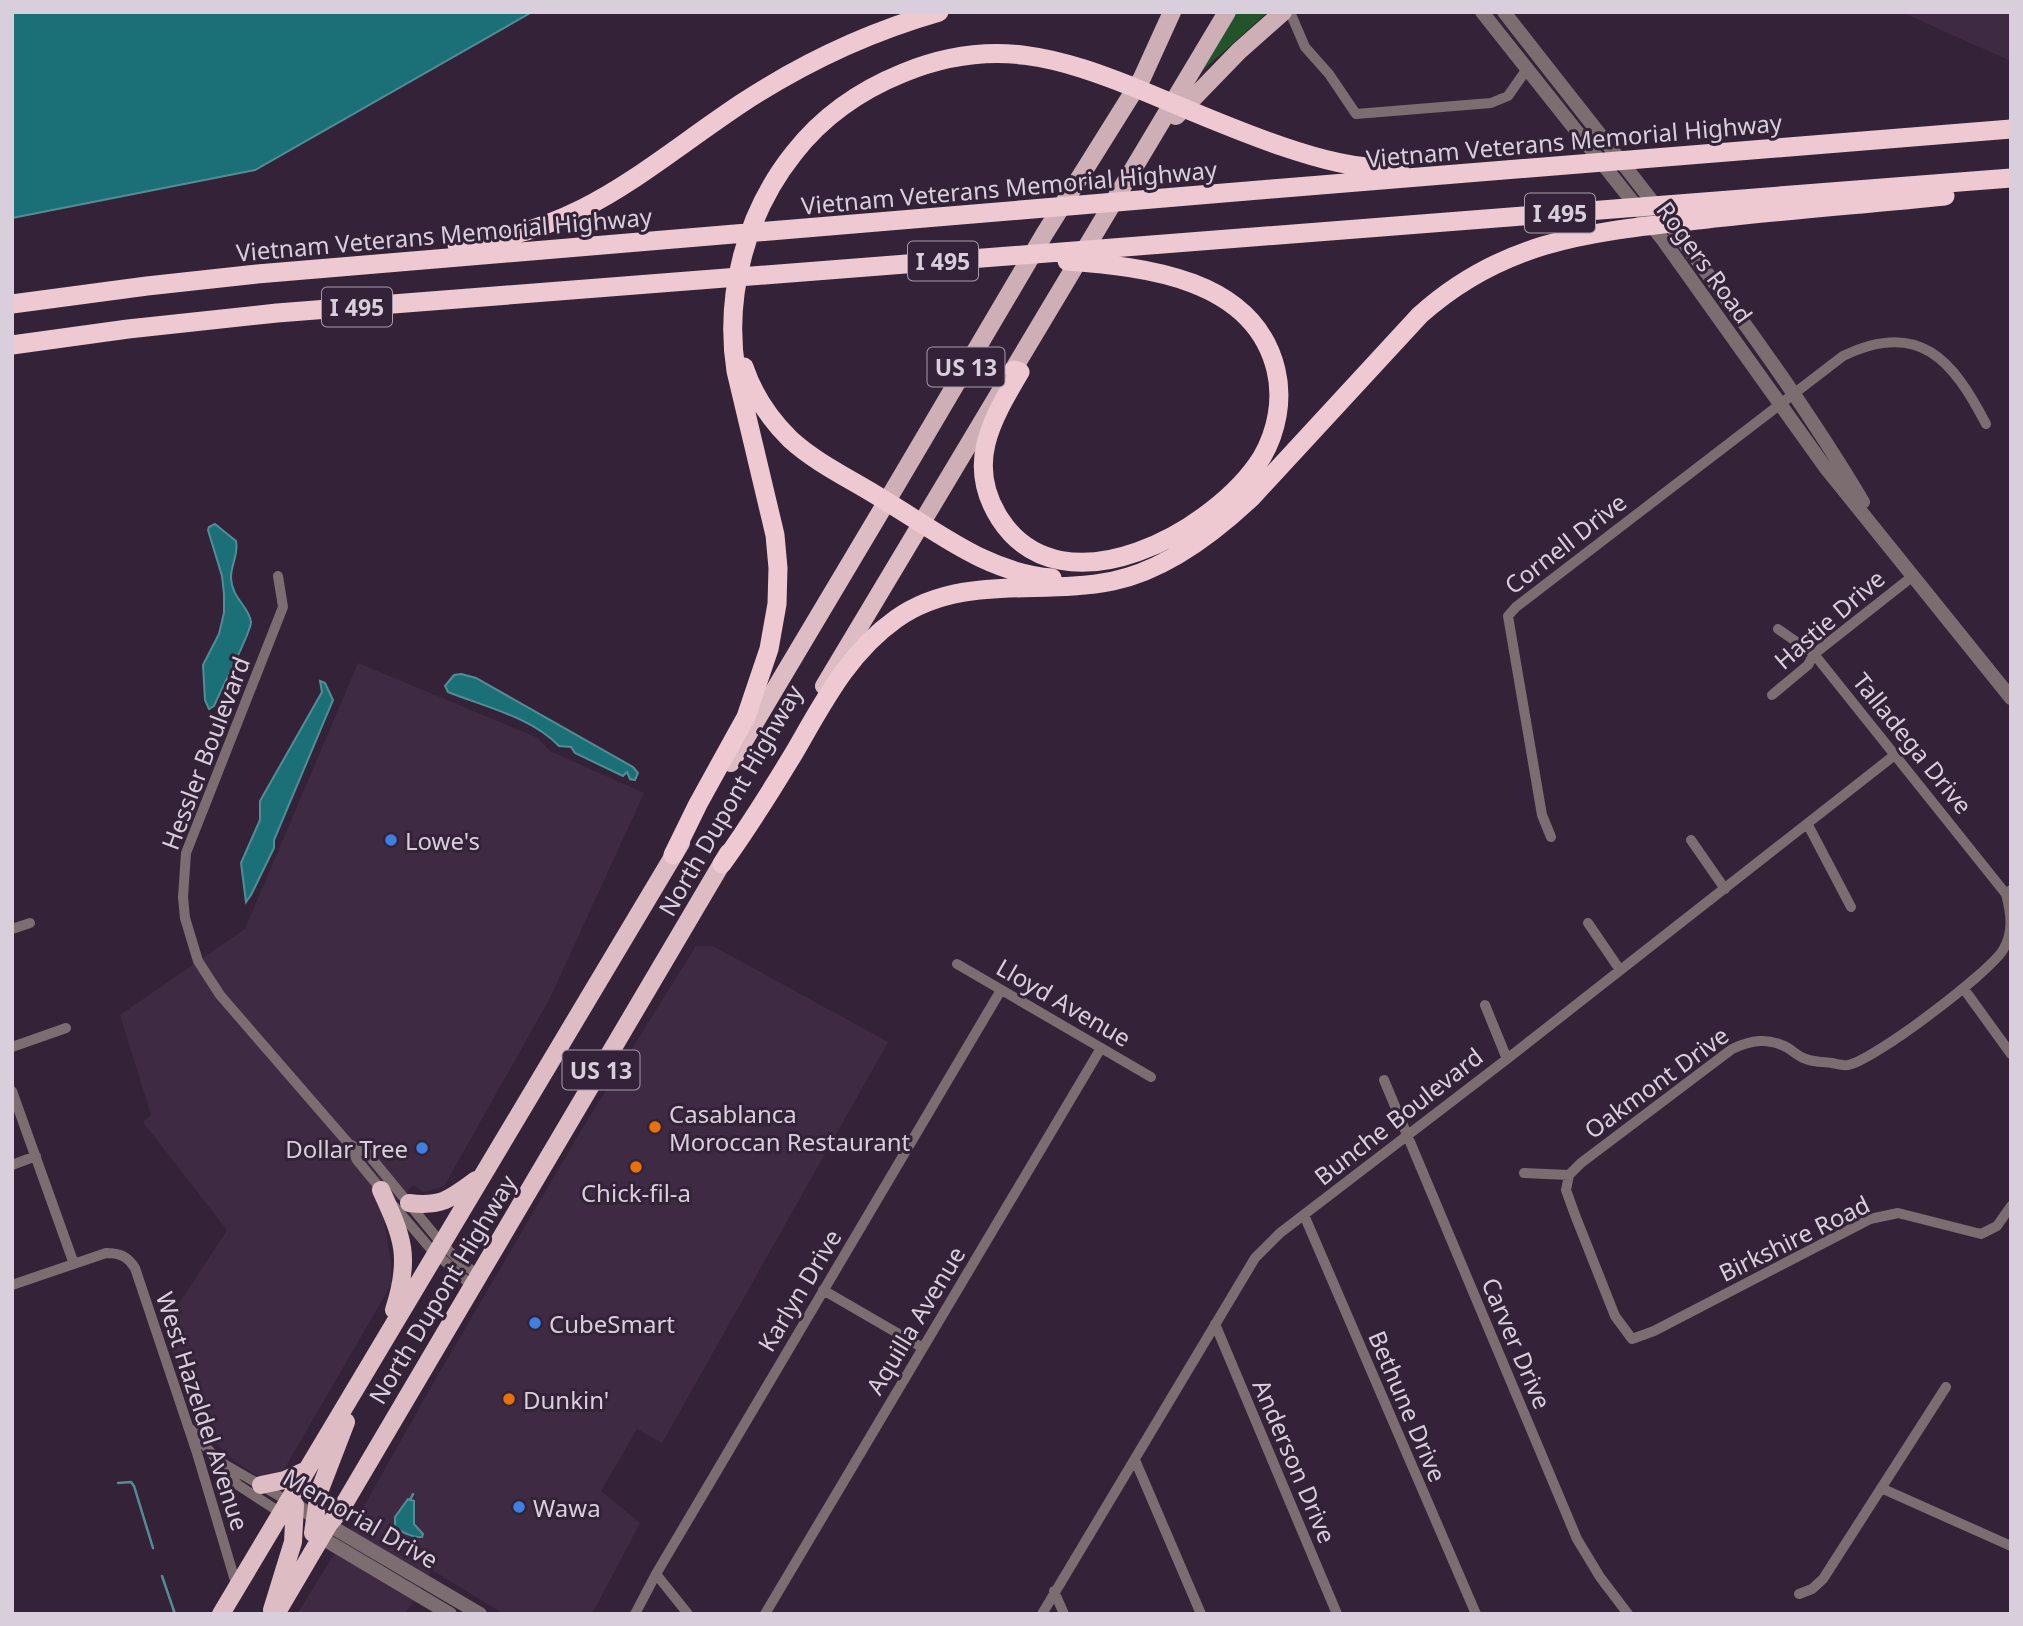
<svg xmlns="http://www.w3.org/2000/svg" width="2023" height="1626" font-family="'Noto Sans',sans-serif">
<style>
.built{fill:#3f2a44}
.green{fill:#22532a}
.water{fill:#1b7077;stroke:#548c95;stroke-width:2}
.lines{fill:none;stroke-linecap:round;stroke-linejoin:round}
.stream{stroke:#548c95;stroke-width:2.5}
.minor{stroke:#7c6d70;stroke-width:10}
.tertiary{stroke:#7c6d70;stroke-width:14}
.primary{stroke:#ceafb5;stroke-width:18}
.trunk{stroke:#debcc3;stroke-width:18}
.motorway{stroke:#eec9d1;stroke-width:19}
.shop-dot{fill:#3f7fe0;stroke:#342338;stroke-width:2.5}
.food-dot{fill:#e8710a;stroke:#342338;stroke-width:2.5}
.labels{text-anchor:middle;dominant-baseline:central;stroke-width:6;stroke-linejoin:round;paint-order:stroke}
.shield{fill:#342338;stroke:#a89baa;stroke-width:2}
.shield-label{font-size:23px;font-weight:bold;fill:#d9cedb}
.street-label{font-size:24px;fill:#d9cedb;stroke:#342338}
.poi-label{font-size:24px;fill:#d9cedb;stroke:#342338;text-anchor:start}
</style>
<rect width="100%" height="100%" fill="#342338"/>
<!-- built -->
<path class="built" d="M1902 12H2011V61L1961 39Z
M358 663 538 738 550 751 644 793 550 998 444 1186 423 1192 414 1185 383 1214 391 1262V1285L280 1476 266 1479 255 1475 232 1459 196 1423 164 1327 227 1230 143 1122 151 1115 120 1015 245 929Z
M696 946H713L888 1042 662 1443 637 1429 601 1491 640 1523 592 1614H504L432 1570 405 1614H297L360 1513 438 1375 582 1129Z"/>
<!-- green -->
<path class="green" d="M1236 12H1268L1203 70Z"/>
<!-- water -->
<path class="water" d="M12 12H532L255 170 12 218Z
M215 524 236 541C239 555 231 563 231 578 232 599 249 606 251 622 252 631 220 691 214 706L209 709 205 700 203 665 219 634 224 613V594L222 576 208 530 209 527Z
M461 674 476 678 633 767 638 773 635 780 630 779 627 772 623 776 575 753 571 747 559 746C531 717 485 707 448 692L445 686 454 675Z
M320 681 325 683 333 700 274 840V848L251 895 246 902 241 863 260 820V801L322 692Z
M408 1499 414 1501V1524L423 1534 422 1537C414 1538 400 1532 395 1526V1517Z"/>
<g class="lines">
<!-- stream -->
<path class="stream" d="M118 1483 131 1482 134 1486 153 1548
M410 1500 413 1494
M162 1576 175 1614"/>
<!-- minor -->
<path class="minor" d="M1290 12 1305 47 1329 74 1356 114 1491 103 1508 96 1527 69
M278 576 283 607 186 853 183 897 185 918 198 961 220 995 349 1144 357 1160 384 1193
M1778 629 1814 654 2006 894
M1772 695 1808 665 1814 654 1913 576
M1808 825 1851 907
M1551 837 1542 815 1508 616 1516 607 1843 356C1919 319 1953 360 1986 424
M1691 840 1725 889
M1588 923 1620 970
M12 929 30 923
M957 964 1151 1077
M1964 989 2011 1054
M1485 1005 1507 1059
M12 1047 66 1028
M1384 1080 1577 1539 1600 1577 1628 1614
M12 1091 74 1264
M349 1144 368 1154 442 1244 464 1265 479 1275
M12 1165 36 1156
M1524 1173 1569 1175 1581 1163 1732 1049C1751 1040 1768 1037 1788 1048 1794 1052 1799 1057 1806 1059 1814 1062 1824 1062 1832 1063 1837 1064 1844 1066 1848 1065 1873 1061 1989 973 2003 950 2014 932 2011 913 2006 894L2011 890
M1569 1175 1566 1190 1575 1215 1615 1316 1632 1339 1654 1331 1870 1219 1898 1213 1981 1234 1997 1226 2011 1206
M394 1206 430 1248 472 1286
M1304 1215 1476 1614
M12 1285 106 1253C120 1253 127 1256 135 1268L197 1453 237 1587
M823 1290 923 1348
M1215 1324 1337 1614
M192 1430 238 1485 281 1513
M1135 1460 1201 1614
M224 1464 288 1501
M1881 1488 2011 1546
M656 1574 688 1614
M1054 1591 1064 1614
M1799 1594 1812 1589 1823 1579 1946 1387
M635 1614 656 1574 1001 990
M765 1614 1101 1048
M1042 1614 1255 1258 1280 1233 1507 1059 1896 754"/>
<!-- tertiary -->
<path class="tertiary" d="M1482 12 1663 240 1825 467 2011 698
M1504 12C1628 172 1759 328 1863 502
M288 1501 480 1614
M312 1532 450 1614"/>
<!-- primary -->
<path class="primary" d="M1176 116 1239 51 1283 12
M887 501 1045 233 1142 78 1172 12
M921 524 1227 12"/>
<!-- trunk -->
<path class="trunk" d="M824 686 921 524
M731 763 887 501
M381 1190C403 1238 411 1257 394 1310
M409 1203C442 1207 450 1199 476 1180
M261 1485 285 1480 307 1470
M313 1533 319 1492 346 1422
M272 1610 293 1542 295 1505
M221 1614 681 843
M276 1614 329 1524 340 1511 728 853"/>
<!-- motorway -->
<path class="motorway" d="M457 245C582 232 643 169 742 103 803 63 869 32 939 12
M12 304 147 286 257 274C842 225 1426 175 2011 129
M12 345 128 329 277 313 2011 178
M744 367C753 394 770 419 790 439 817 464 853 480 884 500 938 532 987 573 1052 578
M1014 370 1020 372C991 421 965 465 1000 519 1063 616 1217 530 1262 457 1277 431 1283 399 1276 370 1254 278 1145 267 1067 261
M673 855 698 804 746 717 769 649 777 604 778 568 775 535 736 371C724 295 746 213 794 153 822 117 861 90 903 73 993 36 1059 57 1143 91 1189 110 1234 130 1281 146 1319 159 1358 170 1399 168
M722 864C748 828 771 791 794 753 823 703 848 653 896 619 961 573 1040 596 1113 581 1166 570 1214 533 1252 497L1420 315C1507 237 1596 232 1707 219 1786 210 1866 204 1945 196"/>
</g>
<!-- markers -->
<g class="shop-dot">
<circle cx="391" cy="840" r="7"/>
<circle cx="422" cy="1148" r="7"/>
<circle cx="535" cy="1323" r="7"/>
<circle cx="519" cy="1507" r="7"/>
</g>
<g class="food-dot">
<circle cx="655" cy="1127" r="7"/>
<circle cx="636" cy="1167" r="7"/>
<circle cx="509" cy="1399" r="7"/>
</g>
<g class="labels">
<!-- shield labels -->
<g class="shield">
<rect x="1525" y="193.5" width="70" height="39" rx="5"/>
<rect x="908" y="241.5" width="70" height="39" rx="5"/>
<rect x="322" y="287.5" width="70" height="39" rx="5"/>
<rect x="927.5" y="347.5" width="77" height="39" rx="5"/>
<rect x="562.5" y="1050.5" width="77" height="39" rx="5"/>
</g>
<g class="shield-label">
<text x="1560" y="213">I 495</text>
<text x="943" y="261">I 495</text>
<text x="357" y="307">I 495</text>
<text x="966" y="367">US 13</text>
<text x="601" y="1070">US 13</text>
</g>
<!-- street labels -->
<g class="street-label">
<text transform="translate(1574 140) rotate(-5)">Vietnam Veterans Memorial Highway</text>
<text transform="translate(1009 187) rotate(-5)">Vietnam Veterans Memorial Highway</text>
<text transform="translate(444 234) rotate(-5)">Vietnam Veterans Memorial Highway</text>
<text transform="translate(1705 262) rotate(54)">Rogers Road</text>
<text transform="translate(1565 543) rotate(-38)">Cornell Drive</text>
<text transform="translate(1829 619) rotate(-41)">Hastie Drive</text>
<text transform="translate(1913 743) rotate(51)">Talladega Drive</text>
<text transform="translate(205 753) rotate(-69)">Hessler Boulevard</text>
<text transform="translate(730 800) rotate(-60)">North Dupont Highway</text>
<text transform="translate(1064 1002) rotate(30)">Lloyd Avenue</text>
<text transform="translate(1656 1082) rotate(-36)">Oakmont Drive</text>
<text transform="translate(1398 1116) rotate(-38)">Bunche Boulevard</text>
<text transform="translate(1794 1238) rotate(-26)">Birkshire Road</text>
<text transform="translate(442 1289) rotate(-59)">North Dupont Highway</text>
<text transform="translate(799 1290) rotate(-59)">Karlyn Drive</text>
<text transform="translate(915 1320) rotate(-59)">Aquilla Avenue</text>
<text transform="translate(1517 1343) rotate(67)">Carver Drive</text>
<text transform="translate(1408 1406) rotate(67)">Bethune Drive</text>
<text transform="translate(203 1411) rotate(72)">West Hazeldel Avenue</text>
<text transform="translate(1295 1461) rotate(67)">Anderson Drive</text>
<text transform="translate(361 1518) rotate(30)">Memorial Drive</text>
</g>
<!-- poi labels -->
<g class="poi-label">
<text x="405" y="840">Lowe's</text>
<text x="669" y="1113">Casablanca<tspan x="669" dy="28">Moroccan Restaurant</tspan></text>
<text x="408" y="1148" text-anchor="end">Dollar Tree</text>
<text x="636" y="1192" text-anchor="middle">Chick-fil-a</text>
<text x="549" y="1323">CubeSmart</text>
<text x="523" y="1399">Dunkin'</text>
<text x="533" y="1507">Wawa</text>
</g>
</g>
<!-- border -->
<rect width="2023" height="1626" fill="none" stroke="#d9cedb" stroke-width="28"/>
</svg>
